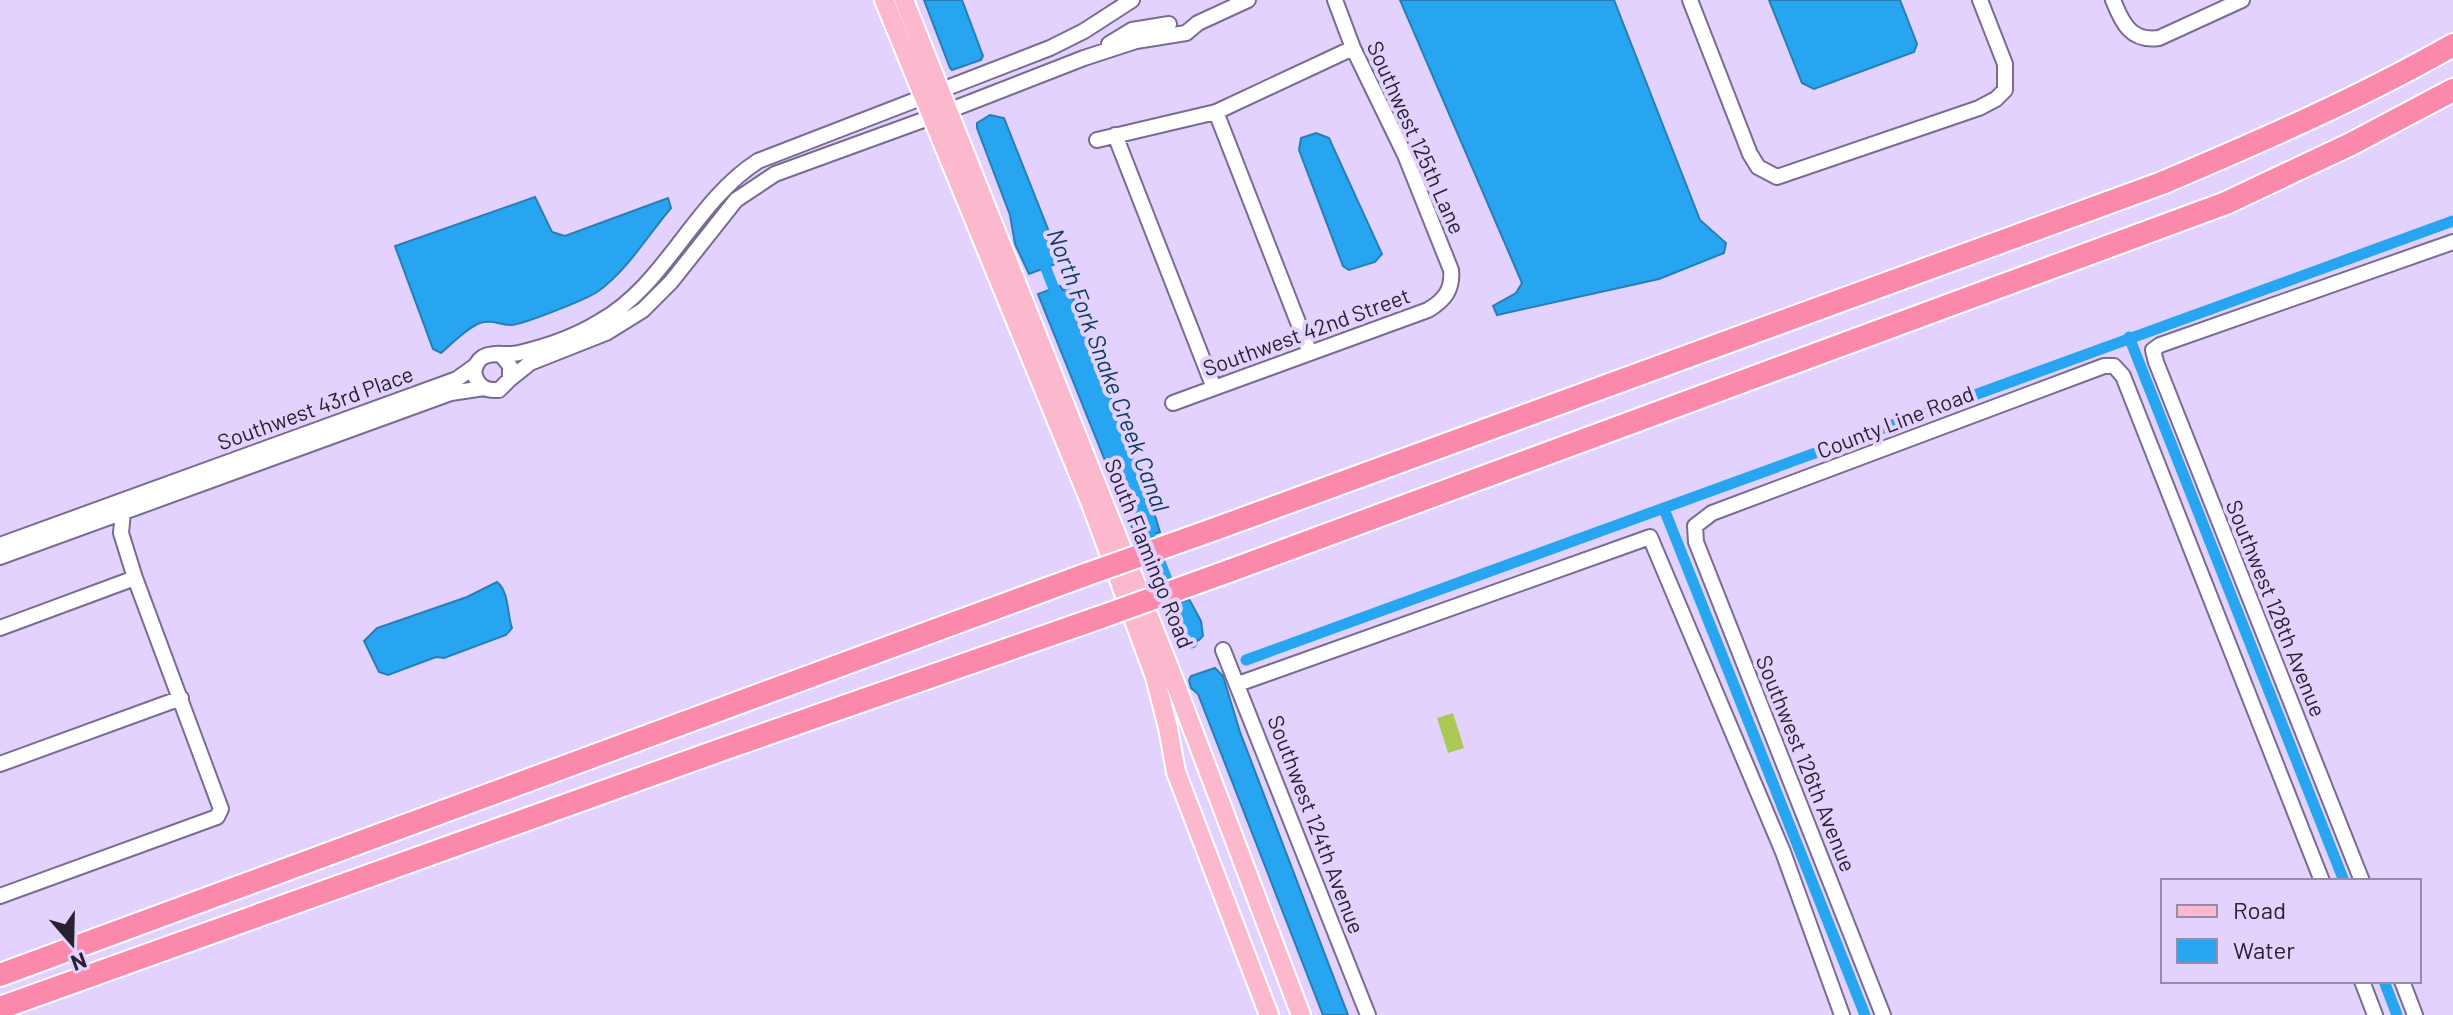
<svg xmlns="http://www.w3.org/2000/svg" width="2453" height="1015" font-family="Barlow,sans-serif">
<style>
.green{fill:#acc956}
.water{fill:#28a5f0;stroke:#287db7;stroke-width:2}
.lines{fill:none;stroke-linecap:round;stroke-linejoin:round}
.canal{stroke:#28a5f0;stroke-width:11}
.minor-casing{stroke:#796b91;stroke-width:18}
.major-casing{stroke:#fff;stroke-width:22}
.highway-casing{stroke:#fff;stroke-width:26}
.minor{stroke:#fff;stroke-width:14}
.major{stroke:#fcb8cd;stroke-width:18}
.highway{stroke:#fa89ac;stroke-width:22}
.highway-bridge-casing{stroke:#fff;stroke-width:26;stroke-linecap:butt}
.highway-bridge{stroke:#fa89ac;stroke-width:22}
.labels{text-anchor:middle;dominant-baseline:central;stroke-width:8;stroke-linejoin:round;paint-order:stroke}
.street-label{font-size:22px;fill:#272131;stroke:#e2d2fd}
.water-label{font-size:24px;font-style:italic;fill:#0b3c5a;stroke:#e2d2fd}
</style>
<rect width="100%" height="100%" fill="#e2d2fd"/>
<!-- green -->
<path class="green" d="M1453 713 1464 748 1448 753 1437 718Z"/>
<!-- water -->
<path class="water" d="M924 0H962L983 56 981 60 952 70 950 68Z
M1400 0H1614L1700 220 1726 243 1724 253 1659 279 1497 315 1493 306 1516 293 1522 283Z
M1769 0H1900L1917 44 1914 52 1814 89 1802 83Z
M990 115 1004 118 1061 262 1029 274 1015 244 1010 215 977 128V123Z
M1316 133 1329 138 1382 254 1375 262 1349 270 1343 266 1299 150 1301 138Z
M535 197 552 232 565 236 668 198 671 208C648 235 627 271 597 292 587 299 522 325 511 325 499 325 493 319 480 323 465 329 453 343 441 353L433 349 395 246Z
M1060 286 1063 290 1069 287 1152 506 1160 532 1137 540 1038 294Z
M497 582C509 591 507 614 512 628L506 635 444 658 436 657 388 675 379 672 364 641 377 628 467 597Z
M1189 599 1201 621 1203 636 1199 640 1179 646 1162 609Z
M1215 668 1223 676 1240 732 1348 1015H1323L1198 694 1191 688 1189 680 1191 676Z"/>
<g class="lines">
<!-- canal -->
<path class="canal" d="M1041 256 1058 299
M2129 337 2344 881
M1664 509 1865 1015
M1145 524 1192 643
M1246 660 2453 221
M2384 981 2397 1015"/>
<!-- minor casing -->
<g class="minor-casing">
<path id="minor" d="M1690 0 1750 154 1758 167 1777 177 1979 108 1996 99 2005 90V64L1980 0
M2113 0C2122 23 2131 42 2159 38L2242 0
M1109 44 1132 30 1169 24
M1216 112 1310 353
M1115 135 1214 388
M1097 140 1216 112 1353 48
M502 356 510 366V379L499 390C485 391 477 386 474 372 476 365 477 361 483 357 493 351 508 356 519 353 545 347 576 336 599 322 666 285 693 203 758 161L1050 48 1084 31 1132 0
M510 379 530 363 606 333 643 310 671 282 736 200 775 174 948 111 1084 58 1136 41 1186 33 1198 23 1248 0
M1173 403 1428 310C1445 300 1453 289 1451 270L1405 155 1353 48 1335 0
M0 545 457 379 475 366
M0 557 451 393 484 388
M0 628 135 578
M1223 650 1368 1015
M1238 684 1650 537 1783 852 1842 1015
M0 764 181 698
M2362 881 2156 362 2153 350 2160 345 2453 242
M0 896 217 817 221 809 135 578 121 533 123 512
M2362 981 2375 1015
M2402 981 2415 1015
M1883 1015 1696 542 1695 526 1712 513 2104 366H2114L2123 376 2322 881"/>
</g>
<!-- major casing -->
<g class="major-casing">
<path id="major" d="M884 0 1091 504 1155 677 1168 728 1176 772 1269 1015
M904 0 1169 667 1301 1015"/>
</g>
<!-- highway casing -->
<g class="highway-casing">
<path id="highway" d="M1215 529 2162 183C2261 141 2360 98 2453 45
M1229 571 2226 203 2351 144 2453 90
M0 975 1085 575
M0 1008 726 748 1101 617"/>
</g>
<!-- minor -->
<use href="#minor" class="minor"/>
<!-- major -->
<use href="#major" class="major"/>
<!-- highway -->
<use href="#highway" class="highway"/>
<!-- highway-bridge casing -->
<g class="highway-bridge-casing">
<path id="highway-bridge" d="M1085 575 1215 529
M1101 617 1229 571"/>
</g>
<!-- highway-bridge -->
<use href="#highway-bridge" class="highway-bridge"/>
</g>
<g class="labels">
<!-- street labels -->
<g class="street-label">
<text transform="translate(1417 137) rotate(66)">Southwest 125th Lane</text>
<text transform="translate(1306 331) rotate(-20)">Southwest 42nd Street</text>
<text transform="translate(315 407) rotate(-20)">Southwest 43rd Place</text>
<text transform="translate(1895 421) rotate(-21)">County Line Road</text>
<text transform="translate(1150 553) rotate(68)">South Flamingo Road</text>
<text transform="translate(2277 608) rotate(68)">Southwest 128th Avenue</text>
<text transform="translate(1807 763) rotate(68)">Southwest 126th Avenue</text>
<text transform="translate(1317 824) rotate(69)">Southwest 124th Avenue</text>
</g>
<!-- water labels -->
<g class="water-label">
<text transform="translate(1109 370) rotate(69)">North Fork Snake Creek Canal</text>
</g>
</g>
<!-- legend -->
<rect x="2161" y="879" width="260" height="104" fill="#e2d2fd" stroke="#978bab" stroke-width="2"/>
<rect x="2177" y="905" width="40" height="12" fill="#fcb8cd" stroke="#978bab" stroke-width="2"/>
<text x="2233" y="919" font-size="24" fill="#272131">Road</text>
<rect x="2177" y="939" width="40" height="24" fill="#28a5f0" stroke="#978bab" stroke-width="2"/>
<text x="2233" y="959" font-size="24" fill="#272131">Water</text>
<!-- north arrow -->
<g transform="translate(72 943) rotate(160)" stroke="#e2d2fd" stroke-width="6" paint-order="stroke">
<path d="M0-6L14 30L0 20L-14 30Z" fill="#272131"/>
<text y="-12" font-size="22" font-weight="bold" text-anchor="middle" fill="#272131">N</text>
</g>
</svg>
